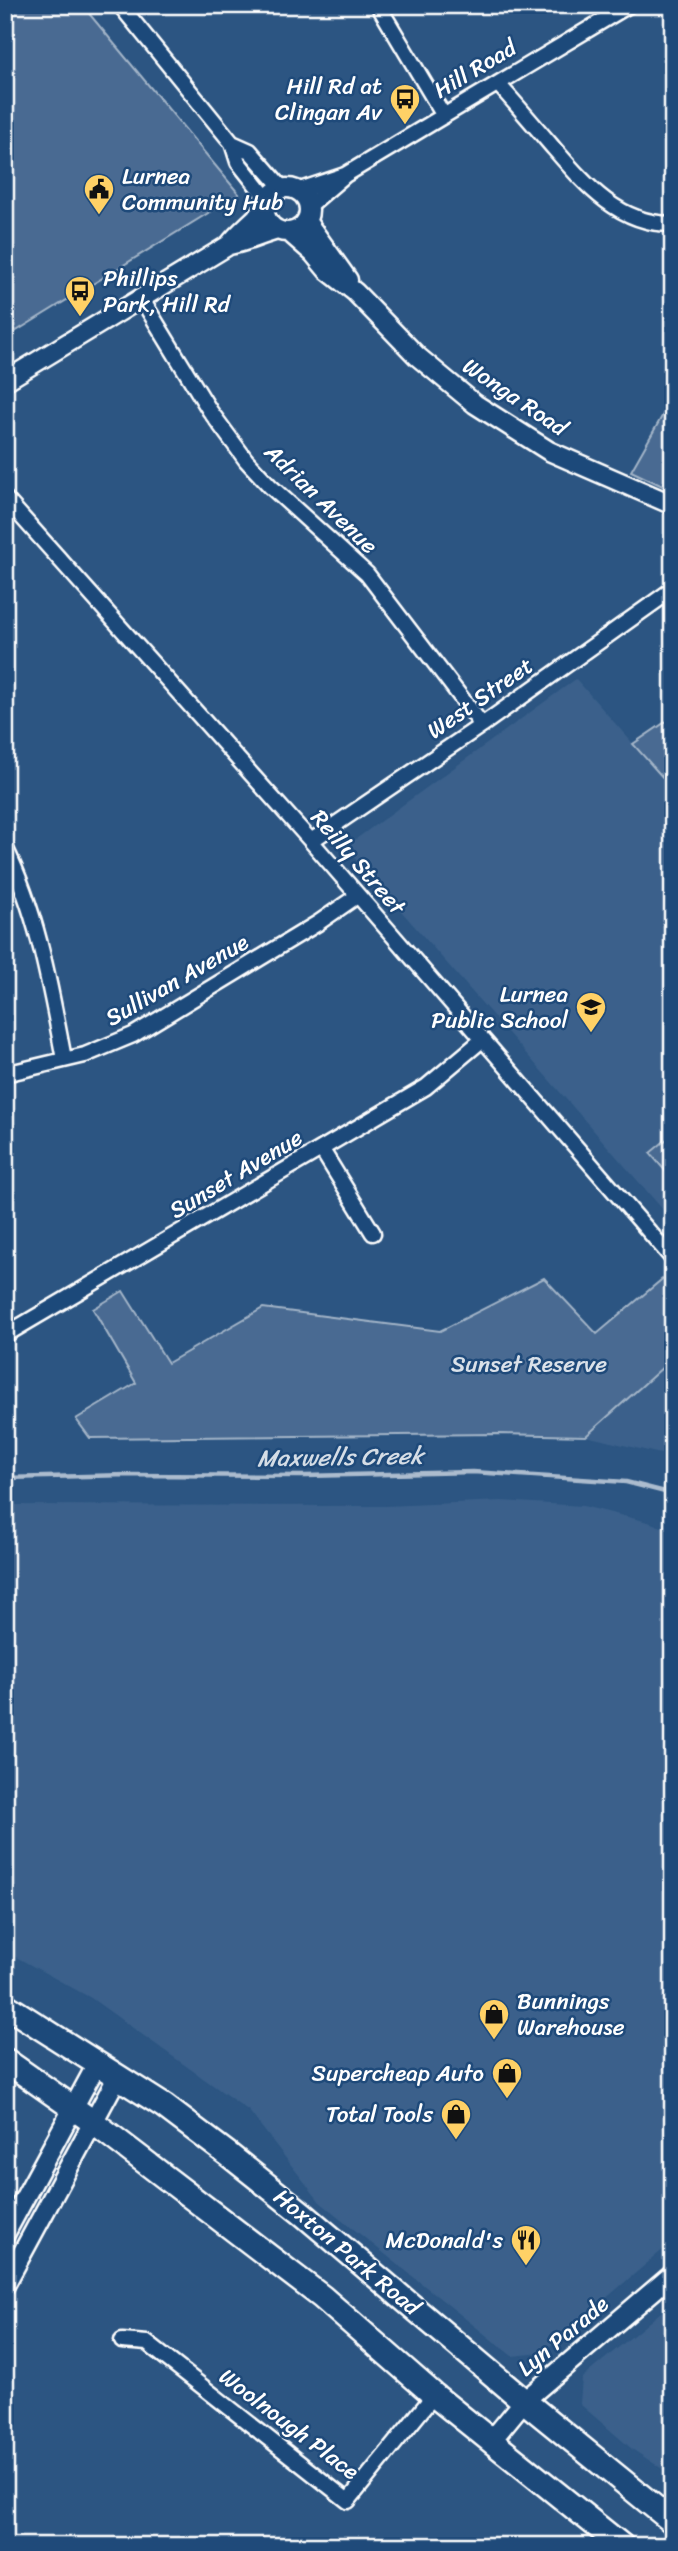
<svg xmlns="http://www.w3.org/2000/svg" width="678" height="2551" font-family="Sriracha,sans-serif">
<style>
.built{fill:#3b618b}
.green{fill:#486b92;stroke:#a4b5c8;stroke-width:2}
.lines{fill:none;stroke-linecap:round;stroke-linejoin:round}
.stream{stroke:#acbcce;stroke-width:4.5}
.minor-casing{stroke:#fff;stroke-width:19}
.tertiary-casing{stroke:#fff;stroke-width:23}
.primary-casing{stroke:#fff;stroke-width:28}
.minor{stroke:#1f4a7a;stroke-width:14}
.tertiary{stroke:#1f4a7a;stroke-width:18}
.primary{stroke:#1f4a7a;stroke-width:23}
.labels{text-anchor:middle;dominant-baseline:central;stroke-width:5;stroke-linejoin:round;paint-order:stroke}
.street-label{font-size:23px;fill:#fff;stroke:#1f4a7a}
.poi-label{font-size:23px;fill:#fff;stroke:#1f4a7a;text-anchor:end}
.park-label{font-size:23px;fill:#dae1e9;stroke:#1f4a7a}
.water-label{font-size:24px;font-style:italic;fill:#d5dde6;stroke:#1f4a7a}
</style>
<rect width="100%" height="100%" fill="#2c5582"/>
<filter id="ink" filterUnits="userSpaceOnUse"><feTurbulence type="fractalNoise" baseFrequency=".0143" numOctaves="2"/><feDisplacementMap in="SourceGraphic" scale="14" xChannelSelector="R" yChannelSelector="G"/><feConvolveMatrix kernelMatrix="1 2 1 2 8 2 1 2 1" color-interpolation-filters="sRGB"/></filter>
<g filter="url(#ink)">
<!-- built -->
<path class="built" d="M576 679 673 789V1221L345 847Z
M673 1358V1457L586 1436Z
M501 1501 583 1506 648 1522 673 1531V2241L542 2353 512 2356 320 2202 249 2111 91 1998 5 1951V1505L385 1506Z
M673 2302V2476L632 2449 580 2404 582 2378Z"/>
<!-- green -->
<path class="green" d="M5 5H82L239 194 5 338Z
M673 397V491L631 471Z
M673 717V789L633 744Z
M673 1134V1180L650 1153Z
M673 1270V1358L586 1436 499 1434 90 1438 76 1419 136 1383 93 1309 123 1291 168 1363 263 1308 440 1331 544 1278 597 1334Z"/>
<g class="lines">
<!-- stream -->
<path class="stream" d="M5 1478 128 1475 306 1476 473 1472 626 1482 673 1494"/>
<!-- minor casing -->
<g class="minor-casing">
<path id="minor" d="M120 5 232 143 238 162 268 200
M378 5 444 116
M498 84C516 104 534 125 551 145 584 183 618 225 673 224
M232 143 250 151 283 189
M297 191 345 175 629 5
M309 206 344 176
M141 298 210 411 246 460 270 486 367 574 482 725
M5 498 311 841 672 1258
M311 841 482 725 673 589
M5 847C38 914 50 986 64 1059
M5 1074 85 1055 133 1035 318 923 357 896
M322 1150 373 1233
M5 1335 426 1087 482 1040
M122 2341 147 2343 348 2501 434 2395"/>
</g>
<!-- tertiary casing -->
<g class="tertiary-casing">
<path id="tertiary" d="M265 210a22 22 0 1 1 44 0a22 22 0 1 1-44 0Z
M306 221 348 280
M289 232 313 253 327 270 355 292 417 356 475 404 549 451 673 505
M229 245C240 231 254 221 266 207
M5 381 229 245C247 242 261 234 278 230
M5 2234 97 2064
M5 2285 118 2076
M491 2441 524 2401 673 2274"/>
</g>
<!-- primary casing -->
<g class="primary-casing">
<path id="primary" d="M5 2005 164 2106 229 2155 303 2214 524 2401 673 2522
M5 2060 93 2122 322 2297 434 2395 622 2546"/>
</g>
<!-- minor -->
<use href="#minor" class="minor"/>
<!-- tertiary -->
<use href="#tertiary" class="tertiary"/>
<!-- primary -->
<use href="#primary" class="primary"/>
</g>
</g>
<!-- icons -->
<defs>
<g id="bus-pin" transform="scale(1.575)"><path d="M0 17L-7.5 6A9.5 9.5 0 1 1 7.5 6Z" fill="#ffd166" stroke="#1f4a7a"/><path d="M-5-6H5V4H4V6H2V4H-2V6H-4V4H-5ZM-3.5-4V0h7V-4ZM-3.5 1.2v1.5H-2V1.2ZM2 1.2v1.5H3.5V1.2Z" fill="#111"/></g>
<g id="civic-pin" transform="scale(1.575)"><path d="M0 17L-7.5 6A9.5 9.5 0 1 1 7.5 6Z" fill="#ffd166" stroke="#1f4a7a"/><path d="M-.6-6.5H3V-4.5H.6V-3L4-1V1h2V6H-6V1h2V-1L-.6-3ZM-1.2 2.5V6h2.4V2.5Z" fill="#111"/></g>
<g id="school-pin" transform="scale(1.575)"><path d="M0 17L-7.5 6A9.5 9.5 0 1 1 7.5 6Z" fill="#ffd166" stroke="#1f4a7a"/><path d="M0-5L7-2L0 1L-7-2ZM-4 1L0 2.5L4 1V4Q0 6-4 4Z" fill="#111"/></g>
<g id="shop-pin" transform="scale(1.575)"><path d="M0 17L-7.5 6A9.5 9.5 0 1 1 7.5 6Z" fill="#ffd166" stroke="#1f4a7a"/><path d="M-5-2.5h2.3a2.7 3.5 0 0 1 5.4 0H5L5.5 6h-11ZM-1.5-2.5h3a1.5 2.3 0 0 0-3 0Z" fill="#111"/></g>
<g id="restaurant-pin" transform="scale(1.575)"><path d="M0 17L-7.5 6A9.5 9.5 0 1 1 7.5 6Z" fill="#ffd166" stroke="#1f4a7a"/><path d="M-5-6h1v4h1v-4h1v4h1v-4h1v5L-1.5 .5V6h-2V.5L-5-1ZM5-6V6H3V1.5H1.5Q1.5-4 5-6Z" fill="#111"/></g>
</defs>
<g fill-rule="evenodd">
<use href="#bus-pin" x="405" y="99"/>
<use href="#civic-pin" x="99" y="189"/>
<use href="#bus-pin" x="80" y="291"/>
<use href="#school-pin" x="591" y="1007"/>
<use href="#shop-pin" x="494" y="2014"/>
<use href="#shop-pin" x="507" y="2073"/>
<use href="#shop-pin" x="456" y="2114"/>
<use href="#restaurant-pin" x="526" y="2240"/>
</g>
<g class="labels">
<!-- street labels -->
<g class="street-label">
<text transform="translate(475 69) rotate(-31)">Hill Road</text>
<text transform="translate(515 397) rotate(34)">Wonga Road</text>
<text transform="translate(321 499) rotate(44)">Adrian Avenue</text>
<text transform="translate(480 698) rotate(-35)">West Street</text>
<text transform="translate(358 862) rotate(49)">Reilly Street</text>
<text transform="translate(177 980) rotate(-30)">Sullivan Avenue</text>
<text transform="translate(236 1174) rotate(-31)">Sunset Avenue</text>
<text transform="translate(347 2252) rotate(40)">Hoxton Park Road</text>
<text transform="translate(563 2336) rotate(-40)">Lyn Parade</text>
<text transform="translate(289 2424) rotate(37)">Woolnough Place</text>
</g>
<!-- poi labels -->
<g class="poi-label">
<text x="382" y="86">Hill Rd at<tspan x="382" dy="26">Clingan Av</tspan></text>
<text x="122" y="176" text-anchor="start">Lurnea<tspan x="122" dy="26">Community Hub</tspan></text>
<text x="103" y="278" text-anchor="start">Phillips<tspan x="103" dy="26">Park, Hill Rd</tspan></text>
<text x="568" y="994">Lurnea<tspan x="568" dy="26">Public School</tspan></text>
<text x="517" y="2001" text-anchor="start">Bunnings<tspan x="517" dy="26">Warehouse</tspan></text>
<text x="484" y="2073">Supercheap Auto</text>
<text x="433" y="2114">Total Tools</text>
<text x="503" y="2240">McDonald's</text>
</g>
<!-- park labels -->
<g class="park-label">
<text x="529" y="1364">Sunset Reserve</text>
</g>
<!-- water labels -->
<g class="water-label">
<text transform="translate(340 1457) rotate(-1)">Maxwells Creek</text>
</g>
</g>
<!-- margin -->
<rect width="678" height="2551" fill="none" stroke="#1f4a7a" stroke-width="28"/>
<rect x="14" y="14" width="650" height="2523" fill="none" stroke="#fff" stroke-width="2.5" filter="url(#ink)"/>
</svg>
